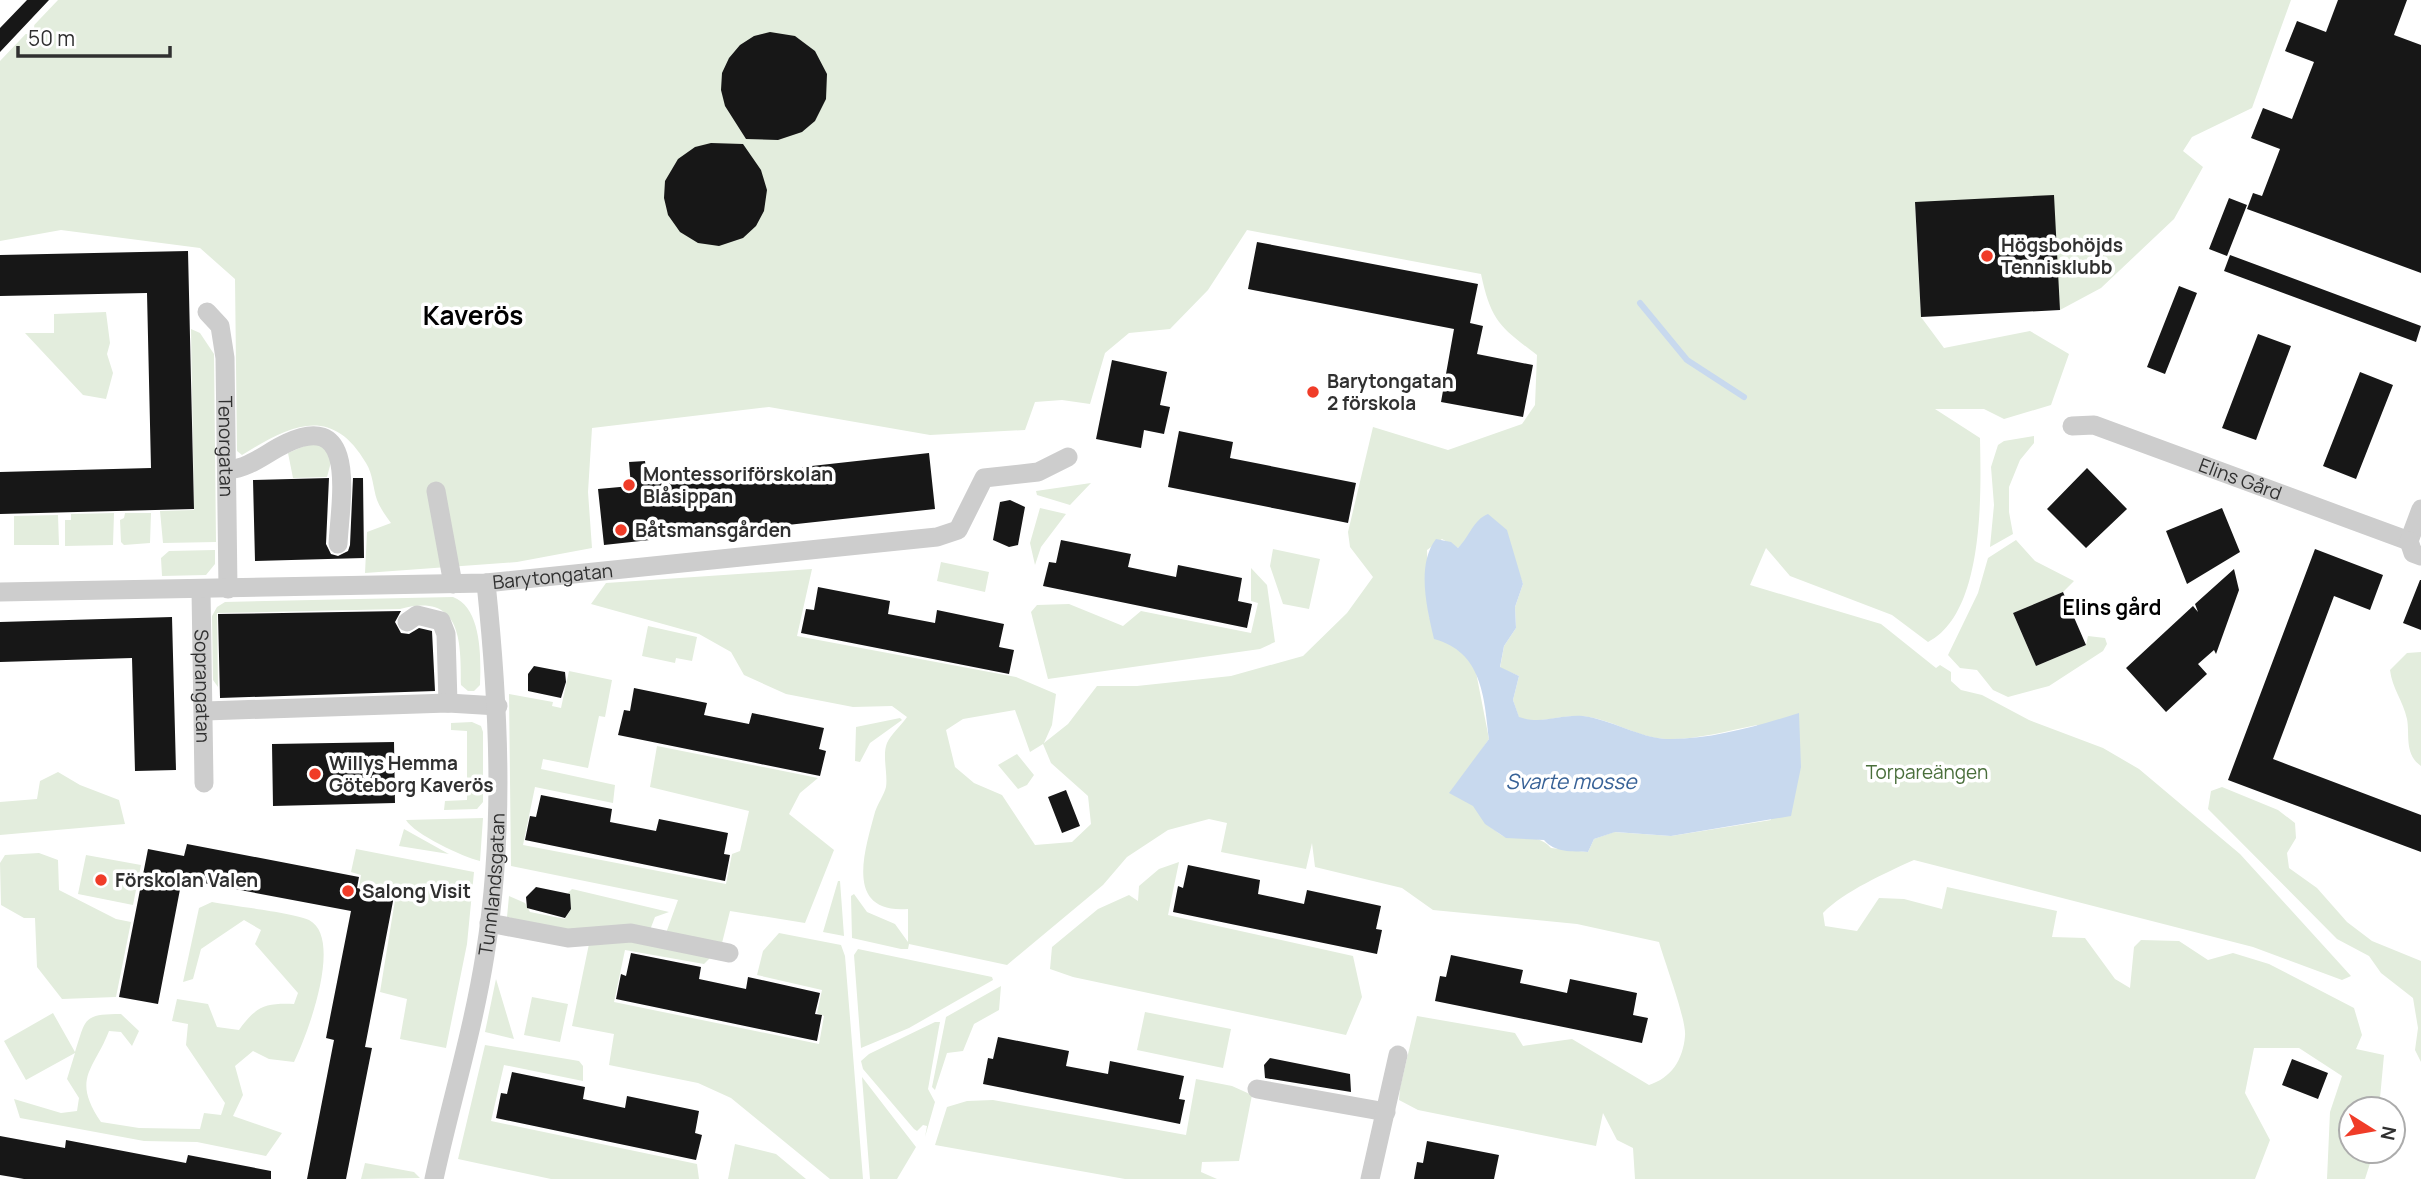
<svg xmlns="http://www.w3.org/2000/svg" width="2421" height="1179" font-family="Manrope,sans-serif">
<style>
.green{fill:#e3eddd;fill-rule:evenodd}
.water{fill:#c8d9ee}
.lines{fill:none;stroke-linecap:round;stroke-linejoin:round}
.stream{stroke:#c8d9ee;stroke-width:6}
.building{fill:#171717}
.minor{stroke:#cdcdcd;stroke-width:19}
.poi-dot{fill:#f03c28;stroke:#fff;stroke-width:2.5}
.labels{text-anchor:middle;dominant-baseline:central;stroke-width:7;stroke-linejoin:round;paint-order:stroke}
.poi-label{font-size:19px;font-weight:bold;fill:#303030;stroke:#fff;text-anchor:start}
.street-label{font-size:19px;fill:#303030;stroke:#fff}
.park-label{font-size:19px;fill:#496e3a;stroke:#fff}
.neighbourhood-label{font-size:21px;font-weight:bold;fill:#000;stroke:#fff}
.water-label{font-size:21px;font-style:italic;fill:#386297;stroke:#fff}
.district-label{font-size:26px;font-weight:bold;fill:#000;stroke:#fff}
</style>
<rect width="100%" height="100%" fill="#fff"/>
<!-- green -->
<path class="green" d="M58 0H2291L2252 108 2192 137 2183 151 2203 167 2174 219 2101 288 2060 310 1915 203 1921 317 1944 348 2030 331 2069 354 2051 405 2004 419 1984 409H1935L1980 438C1981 493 1985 613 1928 642L1892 615 1790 576 1766 548 1750 585 1881 624 1936 668 1940 665 1951 672V681L1961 690 1982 695 2029 720 2103 748 2139 769 2240 854 2351 976 2342 980 2253 947 1914 860C1887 872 1843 892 1823 913L1825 926 1857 931 1879 898 1904 899 1942 909 1947 887 2057 911 2052 937 2085 938 2115 979 2130 988 2134 947 2141 940 2179 941 2208 960 2233 953 2269 964 2354 1008 2362 1035 2356 1049 2384 1055 2379 1109H2351V1151H2374L2365 1179H2327L2330 1112 2342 1076 2299 1048H2254L2245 1093 2270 1140 2255 1179H1635L1633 1148 1617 1140 1603 1113 1596 1146 1418 1110 1399 1100 1400 1088 1417 1016 1515 1033 1523 1046 1572 1039 1649 1085C1671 1078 1683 1060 1685 1036 1687 1021 1664 960 1659 942L1577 924 1433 910 1402 888 1315 867 1312 843 1306 869 1221 852 1227 823 1209 819 1168 830 1127 857 1103 885 1007 965 909 944 908 949H901L852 938 851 896 854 894 867 912 895 924 908 942V909C843 914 865 850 875 812 878 803 884 795 886 787 888 774 882 755 887 743 891 734 901 726 907 717L892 706 853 707 786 694 744 675 731 652 699 634 591 604 606 583 812 569 797 636 1016 677 1056 694 1052 725 1044 743 1068 724 1097 686H1137L1231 676 1303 656 1347 613 1373 577 1350 547 1348 532 1373 427 1448 450 1522 424 1535 405 1537 355C1500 327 1491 321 1481 274L1247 230 1208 290 1170 329 1129 333 1105 353 1090 404 1062 400 1035 402 1025 430 930 435 769 407 592 428 588 492 592 548 517 562 365 573 367 532 391 523C386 516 380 508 377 500 373 488 373 474 366 463 331 403 289 426 242 455L237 451 235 279 200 248 61 230 0 241V61ZM1442 539 1458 548 1468 539 1514 560 1523 584 1515 607 1516 628 1504 646 1500 668 1519 676 1513 700 1519 718C1541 724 1556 716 1577 716 1608 716 1636 738 1666 739 1696 740 1727 731 1757 725L1771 820 1671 836 1614 832 1594 839 1588 852 1551 848C1540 835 1526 838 1510 838 1504 837 1501 835 1496 831 1472 815 1472 795 1469 768L1489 739 1475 667 1429 617 1427 550ZM1015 710 1030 752 1043 744 1051 763 1088 796 1091 824 1072 842 1035 845 1002 795 974 783 955 767 946 730 963 719Z
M106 312 110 343 107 354 113 373 106 399 83 395 25 333H54V314Z
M191 329 200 333 214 354 216 542 163 543 160 511 194 510Z
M2034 436V443L2020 460 2009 487V512L2013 534 1990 547 1994 505 1991 467 1998 445 2004 441Z
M309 444 326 445 331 462 327 477 293 478 288 453Z
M1091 483 1070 505 1037 495 1036 491Z
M1040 508 1066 514 1041 547 1035 565 1030 543Z
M114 513 113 545 65 546V520H71V514Z
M125 513H151L150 543 124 545 121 542 120 520 124 518Z
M58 515 59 545H14V516Z
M2016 540 2035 561 2074 581 2063 592 2013 613 2036 666 2086 645 2088 636 2105 638 2107 644 2103 651 2049 686 2008 697 1993 690 1977 670 1960 668 1948 655 1978 593 1988 558Z
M1273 549 1320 559 1309 609 1283 604 1270 566Z
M215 550V564L206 575 162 576 161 558 169 551Z
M941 562 989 572 985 592 937 581Z
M1251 568 1267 585 1275 642 1260 649 1048 679 1031 612 1037 605 1069 604 1123 626 1141 611 1251 633 1258 603 1251 601Z
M453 597C482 608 481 658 480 685L474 691H468L461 685C461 640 461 592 400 609L217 613 218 687 213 680 212 616 217 607 225 602Z
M648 626 697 637 692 661 676 658 675 663 642 656Z
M2421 652V766C2404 754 2410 735 2407 719 2403 701 2392 688 2390 670L2407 653Z
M569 671 612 680 605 717 599 716 588 768 543 759 541 769 615 785 613 803 535 787 523 845 726 884 732 854 740 851 749 811 650 787 657 746 818 778 800 793 789 814 834 850 805 923 730 911 721 947 704 964 625 950 614 1002 819 1044 824 1016 817 1013 822 990 757 975 763 951 779 933 841 945 845 956 863 1179H830L731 1098 698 1083 609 1065 614 1034 572 1026 589 944 666 933 678 900 511 866 509 694 553 702 552 706 561 708Z
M900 718 902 720 870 743 860 762 855 761 856 727Z
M472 722 481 726 483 732V802L477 809 444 810 445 801 467 800V731L451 730V723Z
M1017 754 1034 775 1027 785 1018 789 998 765Z
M58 772 80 785 119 800 125 824 0 835V802L37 799 40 781Z
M2222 787 2278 810 2295 823 2296 838 2287 853 2289 868 2317 888 2347 922 2372 941 2421 961V1062L2415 1050 2418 1028 2413 998 2381 973 2369 956 2337 939 2208 809 2211 791Z
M483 818 480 861C463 857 414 834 406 820Z
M404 829 447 853 449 854 399 846Z
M356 849 474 872 467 944 446 1048 400 1039 407 999 380 992 396 894 359 887 361 875 351 872Z
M39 853 58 860 59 890 116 919 131 922 116 997 62 999 37 967 35 918H24L1 905 0 863 5 855Z
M86 855 141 865 133 905 78 894Z
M1179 862 1168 915 1353 956 1362 997 1346 1035 1073 977 1050 969 1052 947 1098 909 1129 895 1138 901 1139 886 1159 869Z
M838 881H840L844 936 823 932Z
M572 889 669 912 655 917 650 930 580 934 507 917 509 896 525 903 530 912 565 919 571 909 568 893Z
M212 902C233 906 293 913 309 920 344 938 307 1036 294 1062L269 1059 253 1051 235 1066 243 1095 233 1116 282 1133 266 1156 197 1142 144 1141 20 1118 14 1099 61 1113 77 1111 79 1098 67 1079 75 1053 26 1080 4 1041 53 1013 75 1052C86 1019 82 1014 121 1014L139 1031 132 1046 121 1032 109 1031C94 1070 71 1078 101 1122L139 1128 200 1129 204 1113 221 1115 225 1103 186 1045 188 1024 172 1021 177 999 208 1004 217 1027 239 1030C256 1006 265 1003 294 1004L298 993 255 944 261 930 244 920 201 949 193 979 183 982 199 908Z
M858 949 992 977 993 980 909 1028 861 1048 854 955Z
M496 979 514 1039 485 1032Z
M1001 986 999 1010 974 1024 963 1051 947 1053 935 1090 932 1087 946 1017Z
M532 997 568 1004 560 1042 524 1035Z
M1145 1012 1231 1029 1223 1068 1137 1050Z
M935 1022H940L939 1027 928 1089 935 1102 925 1137 927 1126 923 1125 917 1131 914 1129 863 1069 861 1061 869 1054Z
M485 1045 579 1061 583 1066V1081L504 1065 491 1121 697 1164 699 1179H551L458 1159Z
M862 1077 916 1147 897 1179H870Z
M1196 1079 1232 1086 1252 1095 1239 1161 1202 1162 1201 1172 1217 1179H1125L935 1145 947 1107 967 1101 993 1100 1186 1135Z
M735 1144 776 1154 806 1179H728Z
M365 1163 414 1172 420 1178 361 1179Z"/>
<!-- water -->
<path class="water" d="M1488 514 1507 530 1523 584 1515 607 1516 628 1504 646 1500 667 1519 676 1513 700 1519 717C1542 725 1560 714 1583 716 1609 719 1641 738 1666 739 1710 740 1757 726 1799 713L1801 767 1791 816 1671 836 1615 832 1594 839 1588 852C1572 851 1555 853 1544 840L1506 838 1485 824 1473 806 1449 793 1489 739C1484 696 1482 652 1434 639 1427 609 1416 565 1436 539L1451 542 1458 548C1470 536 1473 520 1488 514Z"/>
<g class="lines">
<!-- stream -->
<path class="stream" d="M1640 303 1687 360 1744 397"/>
</g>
<!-- building -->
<path class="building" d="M27 0H49L0 52V28Z
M2338 0H2407L2394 35 2421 45V273L2247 209 2253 193 2262 196 2280 149 2251 138 2263 108 2292 119 2314 62 2285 51 2297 21 2326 32Z
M770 32 795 36 815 51 827 74 826 99 815 121 802 132 778 140 746 139 725 106 721 90 722 73 729 58 740 45 754 36Z
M711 143 743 144 761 170 767 190 764 211 756 226 743 238 719 246 698 243 680 232 668 215 664 198 665 181 678 159 695 147Z
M2054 195 2060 310 1921 317 1915 202Z
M2229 198 2247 205 2227 256 2209 249Z
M1257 242 1478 284 1470 323 1483 326 1477 354 1533 365 1523 417 1441 402 1454 329 1248 289Z
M188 251 194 509 0 514V472L151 468 147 293 0 296V255Z
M2230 255 2421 326 2416 342 2224 271Z
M2179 286 2197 293 2165 374 2147 367Z
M2258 334 2291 346 2256 440 2222 428Z
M1112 360 1167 372 1160 405 1170 407 1164 434 1144 430 1141 448 1096 439Z
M2360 372 2393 385 2356 479 2323 466Z
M1179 431 1233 442 1230 458 1356 483 1348 523 1168 487Z
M929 453 935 509 604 545 598 489 631 486 629 462 645 461 648 484Z
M2087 468 2127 509 2086 548 2047 509Z
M329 478 326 544 331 554 338 556 348 551 350 545 353 478H363L364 558 255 561 253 480Z
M1010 500 1025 507 1018 545 1009 547 993 540 1000 502Z
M2222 508 2240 552 2187 584 2166 531Z
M1061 540 1131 554 1128 567 1176 577 1178 565 1242 578 1238 601 1252 604 1247 628 1043 586 1049 562 1056 563Z
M2315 549 2383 575 2370 610 2334 596 2273 759 2421 815V852L2228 780Z
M2234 569 2239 590 2216 654 2214 650 2198 664 2207 674 2166 712 2126 668 2193 606 2198 612 2195 604Z
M2420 580H2421V630L2403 623Z
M818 587 890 601 888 614 935 623 937 610 1004 624 999 647 1014 650 1009 674 801 633 806 609 814 610Z
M2063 592 2086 645 2036 666 2013 613Z
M401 611 395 622 401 633 409 634 419 628 432 631 435 691 220 698 218 614Z
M172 617 176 770 135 771 132 658 0 662V622Z
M534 666 565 672 566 682 561 698 528 691V674Z
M634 688 707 703 704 715 749 724 752 713 824 728 819 749 826 751 820 776 618 735 624 710 630 711Z
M394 742 395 803 273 806 272 744Z
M1066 790 1080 826 1062 833 1048 797Z
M541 795 612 809 610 822 656 831 659 819 728 833 724 854 730 855 725 881 525 840 530 816 536 817Z
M187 844 359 877 357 888 394 896 365 1047 372 1048 346 1179H307L334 1040 326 1038 351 911 182 879 158 1004 119 997 148 849 184 856Z
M1188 865 1260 880 1258 894 1304 904 1307 890 1381 906 1376 929 1382 930 1377 954 1173 912 1178 886 1183 888Z
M536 887 570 894 571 909 565 918 527 908 526 897Z
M631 953 701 967 699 979 746 989 748 977 820 993 815 1014 822 1015 817 1041 616 999 621 974 626 976Z
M1451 955 1523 970 1520 983 1567 993 1570 979 1637 993 1633 1015 1648 1018 1642 1043 1435 1001 1440 976 1446 977Z
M998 1037 1069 1051 1066 1066 1108 1074 1110 1061 1184 1076 1179 1099 1185 1100 1180 1124 983 1084 988 1058 993 1059Z
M1270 1058 1350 1074 1351 1092 1265 1078 1264 1065Z
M2292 1059 2328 1073 2318 1099 2282 1085Z
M512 1072 585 1087 583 1099 625 1108 627 1096 699 1111 695 1133 702 1135 696 1160 496 1118 501 1093 507 1094Z
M0 1136 65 1148 66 1140 186 1163 188 1155 271 1171V1179H24L0 1175Z
M1427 1141 1499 1155 1494 1179H1414L1417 1162 1423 1163Z"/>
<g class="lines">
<!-- minor -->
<g class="minor">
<path id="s1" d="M207 312 220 326 225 358 228 589"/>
<path id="s2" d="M2072 426 2094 425 2409 541"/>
<path d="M228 470C251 468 267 452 287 443 359 409 340 503 338 544"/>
<path d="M436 491 453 584"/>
<path d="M2409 541 2421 509"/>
<path d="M2409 541 2413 553 2421 556"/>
<path id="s3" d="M201 590 204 783"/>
<path id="s4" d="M0 592 486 583 937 537 958 530 984 478 1038 472 1068 457"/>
<path d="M407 622 417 615 441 621 446 634 448 703"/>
<path d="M205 711 448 703 498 706"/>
<path d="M489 923 568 938 631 933 729 953"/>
<path d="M1257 1089 1386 1112"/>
<path id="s5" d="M434 1179C450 1105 473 1031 485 955 505 831 499 708 486 583"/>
<path d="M1370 1179 1398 1055"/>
</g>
</g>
<!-- markers -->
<g class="poi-dot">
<circle cx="1987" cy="256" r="7"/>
<circle cx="1313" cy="392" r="7"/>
<circle cx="629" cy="485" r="7"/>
<circle cx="621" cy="530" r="7"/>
<circle cx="315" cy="774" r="7"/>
<circle cx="101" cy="880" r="7"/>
<circle cx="348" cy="891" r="7"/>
</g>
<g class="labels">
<!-- poi labels -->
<g class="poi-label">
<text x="2001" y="245">Högsbohöjds<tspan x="2001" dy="22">Tennisklubb</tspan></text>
<text x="1327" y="381">Barytongatan<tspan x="1327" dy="22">2 förskola</tspan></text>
<text x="643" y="474">Montessoriförskolan<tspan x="643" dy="22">Blåsippan</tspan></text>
<text x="635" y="530">Båtsmansgården</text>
<text x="329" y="763">Willys Hemma<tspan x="329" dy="22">Göteborg Kaverös</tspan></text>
<text x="115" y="880">Förskolan Valen</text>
<text x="362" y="891">Salong Visit</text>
</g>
<!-- street labels -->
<g class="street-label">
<text stroke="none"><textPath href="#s1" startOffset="140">Tenorgatan</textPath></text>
<text stroke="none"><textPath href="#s2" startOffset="178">Elins Gård</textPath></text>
<text stroke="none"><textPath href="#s4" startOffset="553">Barytongatan</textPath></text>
<text stroke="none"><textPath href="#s3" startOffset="96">Soprangatan</textPath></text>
<text stroke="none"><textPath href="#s5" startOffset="301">Tunnlandsgatan</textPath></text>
</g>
<!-- park labels -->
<g class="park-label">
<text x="1927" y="772">Torpareängen</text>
</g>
<!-- neighbourhood labels -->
<g class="neighbourhood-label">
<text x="2112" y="607">Elins gård</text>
</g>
<!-- water labels -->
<g class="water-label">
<text x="1571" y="781">Svarte mosse</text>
</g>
<!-- district labels -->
<g class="district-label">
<text x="473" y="315">Kaverös</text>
</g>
</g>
<!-- north arrow -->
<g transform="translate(2372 1130) rotate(101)"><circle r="33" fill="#ffffff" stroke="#acacac" stroke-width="2"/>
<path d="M0-5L12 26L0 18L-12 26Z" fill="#f03c28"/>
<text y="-10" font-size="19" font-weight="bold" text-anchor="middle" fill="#303030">N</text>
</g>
<!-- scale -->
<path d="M18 46v10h152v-10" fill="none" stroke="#303030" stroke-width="3.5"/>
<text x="28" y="46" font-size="21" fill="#303030" stroke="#ffffff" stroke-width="5" paint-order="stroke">50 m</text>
</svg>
